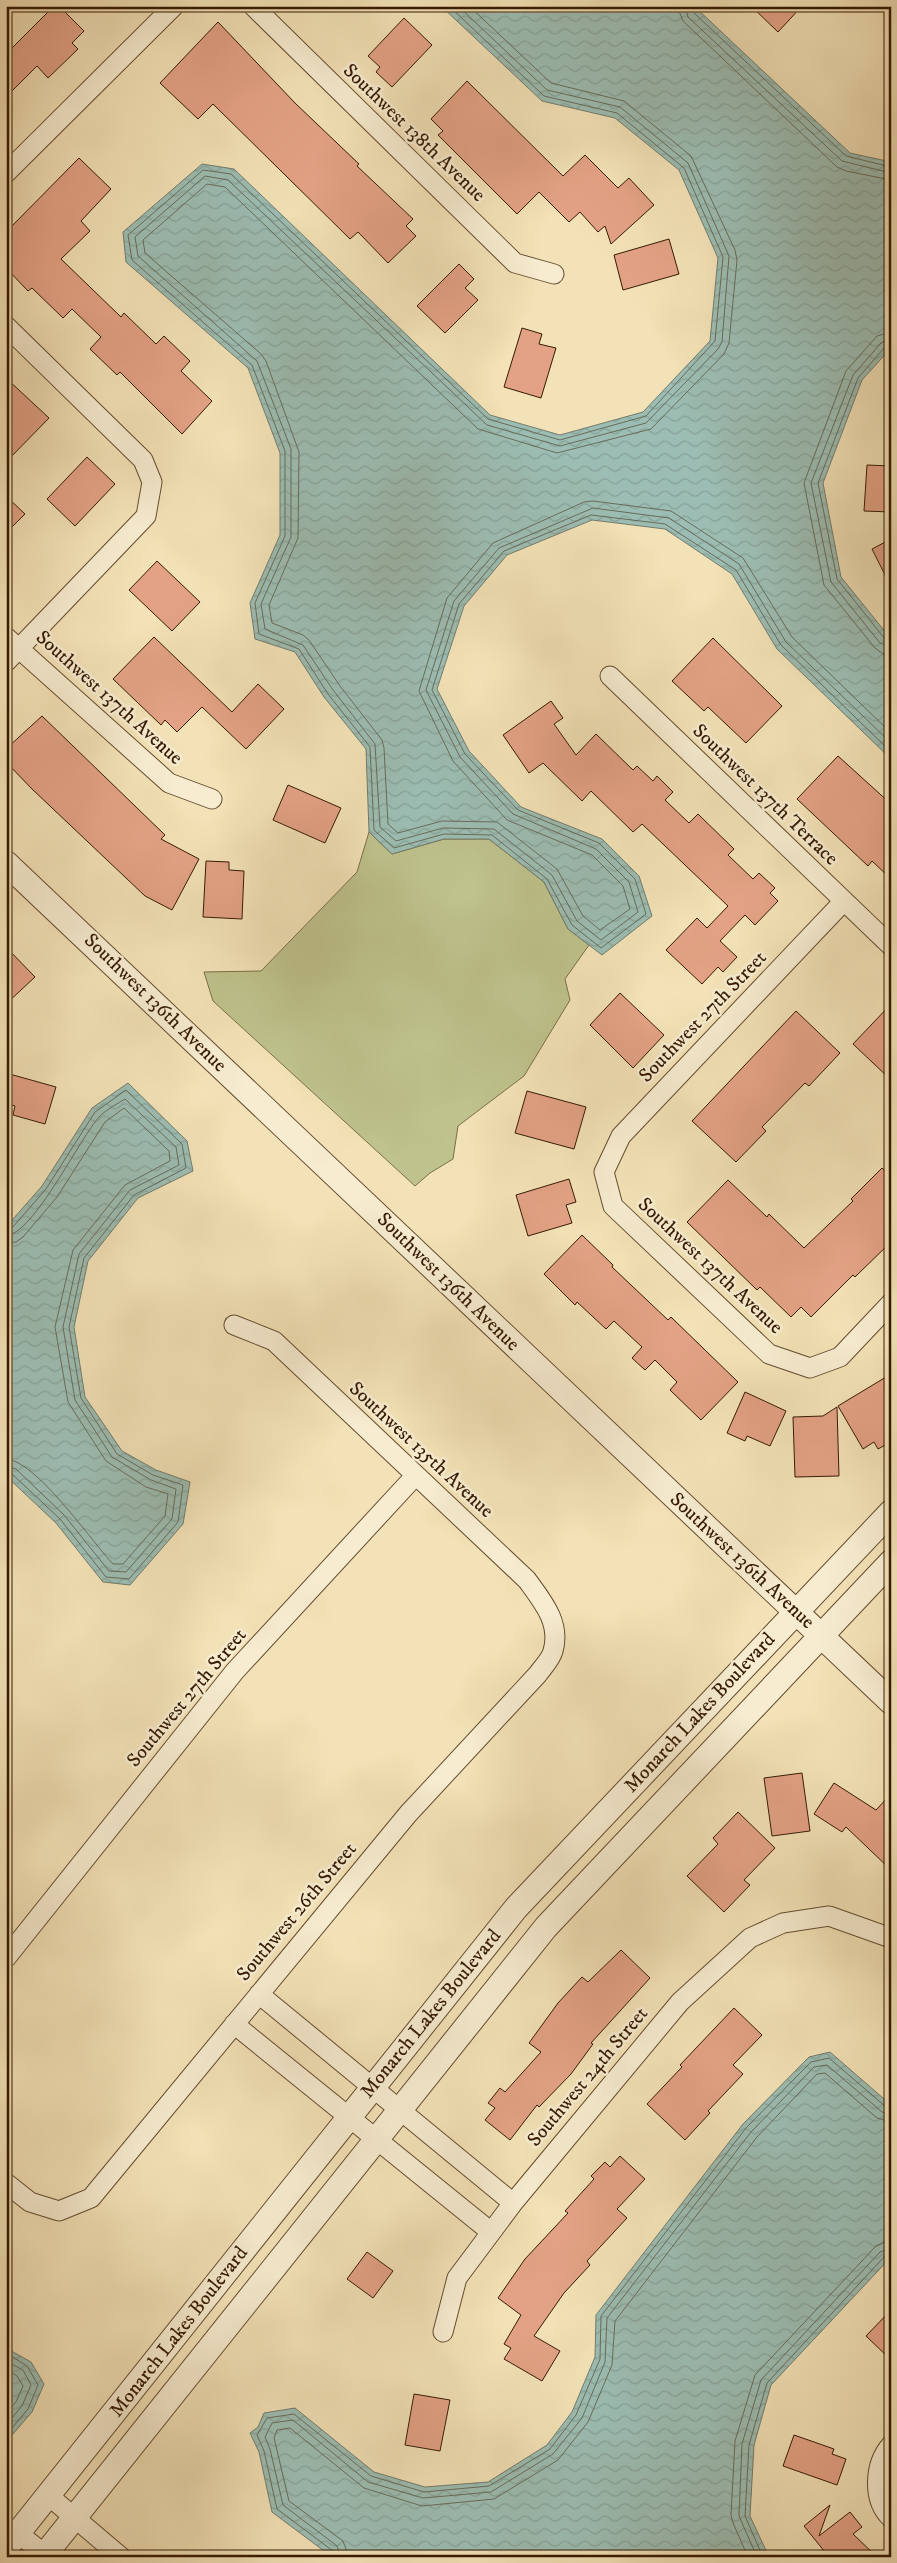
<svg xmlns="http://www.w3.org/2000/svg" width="897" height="2563" font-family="'IM FELL DW Pica',serif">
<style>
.grass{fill:#bec28c;stroke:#7a6e47}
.water{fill:url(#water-waves);stroke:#737c6c}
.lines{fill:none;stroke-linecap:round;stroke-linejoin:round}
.shore{stroke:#686c5a;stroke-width:1}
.building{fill:#e3a285;stroke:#351a02}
.minor-casing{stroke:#644c2f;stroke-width:21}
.tertiary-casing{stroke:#644c2f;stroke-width:26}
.minor{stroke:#f7ecd0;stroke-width:19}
.tertiary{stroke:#f7ecd0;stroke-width:24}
.labels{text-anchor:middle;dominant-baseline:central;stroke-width:5;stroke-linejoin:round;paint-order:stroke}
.street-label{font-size:20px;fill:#351a02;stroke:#f7ecd0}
</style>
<defs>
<pattern id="water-waves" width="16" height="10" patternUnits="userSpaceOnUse" patternTransform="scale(1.25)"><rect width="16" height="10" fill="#9cbdb3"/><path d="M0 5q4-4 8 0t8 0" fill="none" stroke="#87a298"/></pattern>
</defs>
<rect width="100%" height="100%" fill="#f3e2b7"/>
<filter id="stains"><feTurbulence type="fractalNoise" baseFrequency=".004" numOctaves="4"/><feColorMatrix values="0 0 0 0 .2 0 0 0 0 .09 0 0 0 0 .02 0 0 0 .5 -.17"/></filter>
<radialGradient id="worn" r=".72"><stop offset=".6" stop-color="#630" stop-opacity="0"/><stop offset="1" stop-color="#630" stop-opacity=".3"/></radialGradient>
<!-- grass -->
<path class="grass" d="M369 832 392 854 444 839H489L544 882 568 929 589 945 565 979 570 1000 524 1076 458 1126 453 1159 430 1173 415 1186 213 1001 204 972 261 971 357 872Z"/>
<!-- water -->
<path class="water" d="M441 6H694L850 153 891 162V348L862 380 823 483 841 577 891 639V759L777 649 732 574 665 529 592 520 507 555 464 606 437 689 469 751 521 807 602 839 639 876 652 916 602 955 568 929 544 882 489 839H444L392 854 369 832 366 749 324 697 295 652 255 639 250 603 280 535V453L248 368 126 262 123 232 202 164 234 169 490 415 560 435 643 412 710 341 718 258 679 170 615 118 542 101Z
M128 1083 187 1141 193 1171 138 1198 88 1261 74 1327 85 1397 122 1451 156 1470 190 1482 183 1524 130 1585 103 1582 56 1523 6 1476V1227L42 1186 92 1108Z
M830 2052 891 2105V2257L771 2385 754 2445 750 2516 769 2557H332L272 2512 259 2452 250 2433 258 2427 264 2413 295 2408 374 2472 425 2487 488 2482 547 2445 572 2412 595 2357 596 2315 743 2124 809 2057Z
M6 2348 31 2362 44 2384 32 2412 6 2442Z"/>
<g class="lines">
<!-- shore -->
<path class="shore" d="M449 6 544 96 617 113 684 168 723 257 715 341 646 416 560 440 488 419 231 174 203 170 128 235 132 260 252 365 285 451V536L255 603 259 634 299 649 328 694 370 747 374 830 394 848 444 834 492 835 547 879 572 925 601 948 646 914 635 879 599 843 518 810 465 754 432 690 459 604 504 551 591 515 665 524 736 570 781 645 891 752
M458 6 547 90 620 107 688 163 729 256 722 342 718 349 646 423 560 446 487 425 228 180 205 176 135 237 138 256 257 361 291 449V537L261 604 265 629 303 645 333 690 375 744 380 827 396 841 443 828 494 829 552 875 577 921 601 940 638 912 629 882 596 849 513 814 460 757 426 690 454 601 499 548 593 508 669 518 739 564 786 642 891 743
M469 6 551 83 624 101 691 156 735 250 737 260 729 343 724 354 651 429 557 453 478 429 225 187 207 184 143 240 145 253 261 354 266 361 299 452 298 538 269 605 272 623 303 635 309 640 340 686 382 740 384 748 388 824 398 833 442 821 497 822 557 869 583 916 600 930 630 909 623 886 592 855 507 820 453 761 419 691 447 598 493 543 584 502 593 501 671 511 743 558 792 637 891 733
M677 6 683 21 837 167 846 171 891 180
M685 6 688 17 842 161 891 173
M691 6 693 12 846 156 891 167
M891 332 877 336 846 371 804 483 824 585 875 648 883 654 891 655
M891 339 881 343 853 375 811 483 831 582 880 643 891 647
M891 345 885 347 858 378 818 483 837 579 885 639 891 641
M6 1230 12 1228 46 1189 95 1112 126 1090 182 1144 186 1168 134 1195 84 1258 69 1327 81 1398 117 1454 153 1475 183 1485 178 1522 129 1579 106 1577 60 1519 12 1474 6 1473
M6 1236C34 1234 80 1137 100 1116 107 1109 117 1104 125 1099L176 1147 179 1165 130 1190 79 1254 63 1327 75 1400 112 1457 151 1480 176 1489 172 1519 126 1572 109 1571 64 1515 16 1469 6 1466
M6 1243 16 1242 23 1237 57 1197 105 1122 124 1108 169 1151 170 1161 125 1185 73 1250 55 1327 68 1402 106 1461 146 1487 168 1494 165 1516 123 1564H113C92 1542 36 1460 6 1459
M6 2353 27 2366 38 2385 28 2409 6 2435
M6 2361 23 2370 31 2385 22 2406 6 2425
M6 2369 17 2376 23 2386 16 2402 6 2413
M335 2557 333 2551 277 2509 264 2451 257 2435 267 2418 294 2414 371 2476 424 2492 489 2486 550 2449 576 2415 600 2359 601 2316 746 2128 811 2062 829 2058 886 2107 891 2108
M341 2557 337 2546 283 2505 270 2449 265 2437 272 2423 293 2420 368 2482 423 2498 491 2492 553 2454 582 2418 605 2362 607 2318 751 2132 814 2067 827 2065 882 2112 891 2115
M349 2557 343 2541 289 2501 274 2438 277 2430 290 2428 364 2488 422 2506 494 2499 558 2460 588 2422 612 2365 615 2321 757 2137 817 2074 825 2073 877 2118 891 2122
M748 2557 733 2523 731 2515 735 2441 755 2375 876 2246 891 2240
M757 2557 739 2516 742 2444 761 2380 880 2252 891 2248
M763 2557 745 2516 749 2445 767 2383 885 2256 891 2254"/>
</g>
<!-- building -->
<path class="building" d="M54 6H59L84 31 72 43 78 49 48 78 37 66 6 97V54Z
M751 6H802L778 32Z
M404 18 432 45 392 87 376 72 380 67 368 56Z
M218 22 295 103 359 164 357 166 413 219 406 226 416 236 388 263 358 232 350 239 213 104 198 119 160 83Z
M467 81 563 176 585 155 618 188 629 178 654 205 611 244 605 226 598 232 580 212 569 222 539 192 517 214 438 135 443 131 431 119Z
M79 158 111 189 81 221 90 231 61 259 121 317 124 313 156 344 164 336 190 361 181 371 212 401 182 434 120 372 117 375 90 349 101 337 72 309 63 318 32 288 28 291 6 268V232Z
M669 239 679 274 623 290 614 255Z
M459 264 474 279 465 288 478 300 445 333 417 306Z
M522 328 542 334 539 344 556 348 541 398 504 387Z
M6 378 49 418 6 462Z
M87 457 115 484 75 526 47 499Z
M867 465 891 466V512L864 511Z
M6 496 25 514 6 533Z
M891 539V587L872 549Z
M157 561 200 602 172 631 129 590Z
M154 637 232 712 258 684 284 709 246 749 202 707 177 732 165 720 161 725 113 679Z
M713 638 782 706 746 743 708 707 704 711 672 681Z
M551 701 563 718 554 724 576 755 596 734 633 770 637 766 653 781 657 776 673 792 665 800 689 823 698 814 734 849 728 855 753 879 759 873 775 888 770 893 778 901 755 925 745 915 720 941 737 957 723 972 718 967 702 984 666 950 697 918 707 928 728 906 642 824 633 832 591 791 582 801 543 763 529 773 503 735Z
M42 716 165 835 161 839 199 859 172 910 145 896 32 789 6 762V749Z
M838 756 891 804V879L872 861 868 866 797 799Z
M288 785 341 808 325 843 273 820Z
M206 861 229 862V870L244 871 242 919 203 917Z
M6 947 35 977 6 1004Z
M620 993 664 1035 633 1068 590 1025Z
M891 1004V1080L853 1044Z
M796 1011 840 1053 809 1086 805 1083 762 1127 766 1131 736 1162 692 1121Z
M6 1073 56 1087 45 1124 13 1115 15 1106 6 1103Z
M527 1091 586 1107 574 1149 515 1133Z
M882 1168 891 1176V1242L855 1277 853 1275 811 1317 801 1307 791 1317 760 1287 757 1290 687 1222 728 1180 767 1217 769 1214 804 1248 853 1201 851 1199Z
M569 1179 576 1202 566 1205 572 1223 528 1236 516 1195Z
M582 1235 613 1265 612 1267 668 1320 671 1317 738 1382 701 1420 670 1390 677 1382 655 1360 645 1370 632 1358 642 1347 614 1321 606 1329 577 1302 575 1305 544 1274Z
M891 1374V1442L878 1449 874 1442 863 1449 838 1406Z
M745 1392 786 1411 770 1446 747 1436 745 1441 727 1433Z
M837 1407 839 1476 795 1477 793 1417 823 1416Z
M802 1773 810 1831 772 1836 764 1778Z
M834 1783 876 1810 891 1794V1870L846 1827 842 1832 814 1814Z
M738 1812 775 1848 744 1880 750 1885 724 1912 687 1876 718 1844 713 1838Z
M621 1950 650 1978 591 2043 593 2044 571 2074 539 2107 537 2105 510 2140 485 2120 495 2108 488 2103 500 2088 505 2092 541 2052 529 2043 558 2003 582 1977 588 1982Z
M734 2008 762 2035 733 2065 743 2074 708 2111 710 2113 685 2140 647 2104 682 2067 680 2065Z
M620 2156 645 2179 617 2209 627 2218 587 2261 590 2265 564 2293 534 2336 560 2351 542 2381 504 2359 511 2348 504 2344 521 2315 498 2298 525 2259 568 2213 565 2211 594 2179 591 2176 605 2162 610 2167Z
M367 2252 393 2271 373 2298 347 2279Z
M891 2310V2360L866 2336Z
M414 2394 450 2400 440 2451 405 2445Z
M794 2435 834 2449 832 2454 846 2459 837 2485 783 2466Z
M830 2505 819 2536 850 2512 862 2527 853 2534 877 2557H829L804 2526Z"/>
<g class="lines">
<!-- minor casing -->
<g class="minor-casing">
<path id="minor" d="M253 6 515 263 554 274
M6 173 174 6
M6 326 143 460 152 482 146 516 6 662
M6 637 169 783 212 799
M610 676 891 946
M844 901 621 1136 604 1172 613 1206 769 1354 810 1368 840 1357 891 1303
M6 1958 235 1671 415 1476
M259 1994 513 2203
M234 2024 491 2232
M6 2183 30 2202 59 2211 91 2198 408 1814 538 1674C543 1667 551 1659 553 1651 561 1623 543 1602 527 1580L274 1341 234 1325
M443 2332 457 2278 513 2203 680 2002 750 1938 783 1923 829 1916 891 1938
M891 2445C874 2464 872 2500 891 2518
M49 2496 121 2557
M19 2534 48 2557"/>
</g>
<!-- tertiary casing -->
<g class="tertiary-casing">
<path id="tertiary" d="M6 863 891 1702
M6 2548 516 1908 891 1512
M43 2557 546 1927 891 1562"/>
</g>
<!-- minor -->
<use href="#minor" class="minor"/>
<!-- tertiary -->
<use href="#tertiary" class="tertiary"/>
</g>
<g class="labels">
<!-- street labels -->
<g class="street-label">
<text transform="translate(414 133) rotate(44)">Southwest 138th Avenue</text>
<text transform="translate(109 698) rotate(42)">Southwest 137th Avenue</text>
<text transform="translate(765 795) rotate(44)">Southwest 137th Terrace</text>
<text transform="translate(155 1003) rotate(44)">Southwest 136th Avenue</text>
<text transform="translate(703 1017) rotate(-46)">Southwest 27th Street</text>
<text transform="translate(710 1266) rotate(43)">Southwest 137th Avenue</text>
<text transform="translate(448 1282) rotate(44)">Southwest 136th Avenue</text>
<text transform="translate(421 1450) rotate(43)">Southwest 135th Avenue</text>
<text transform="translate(742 1561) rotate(43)">Southwest 136th Avenue</text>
<text transform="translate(187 1698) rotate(-50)">Southwest 27th Street</text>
<text transform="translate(700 1713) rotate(-47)">Monarch Lakes Boulevard</text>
<text transform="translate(297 1912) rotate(-50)">Southwest 26th Street</text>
<text transform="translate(431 2014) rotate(-51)">Monarch Lakes Boulevard</text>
<text transform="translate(588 2077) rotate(-50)">Southwest 24th Street</text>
<text transform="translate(179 2332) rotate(-52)">Monarch Lakes Boulevard</text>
</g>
</g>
<!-- margin -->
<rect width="897" height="2563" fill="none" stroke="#f3e2b7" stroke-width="25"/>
<rect x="8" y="8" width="882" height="2548" fill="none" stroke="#351a02" stroke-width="2.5"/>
<rect x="12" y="12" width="872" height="2538" fill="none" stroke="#351a02"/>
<rect width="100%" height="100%" filter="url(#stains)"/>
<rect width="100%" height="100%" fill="url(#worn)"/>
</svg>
